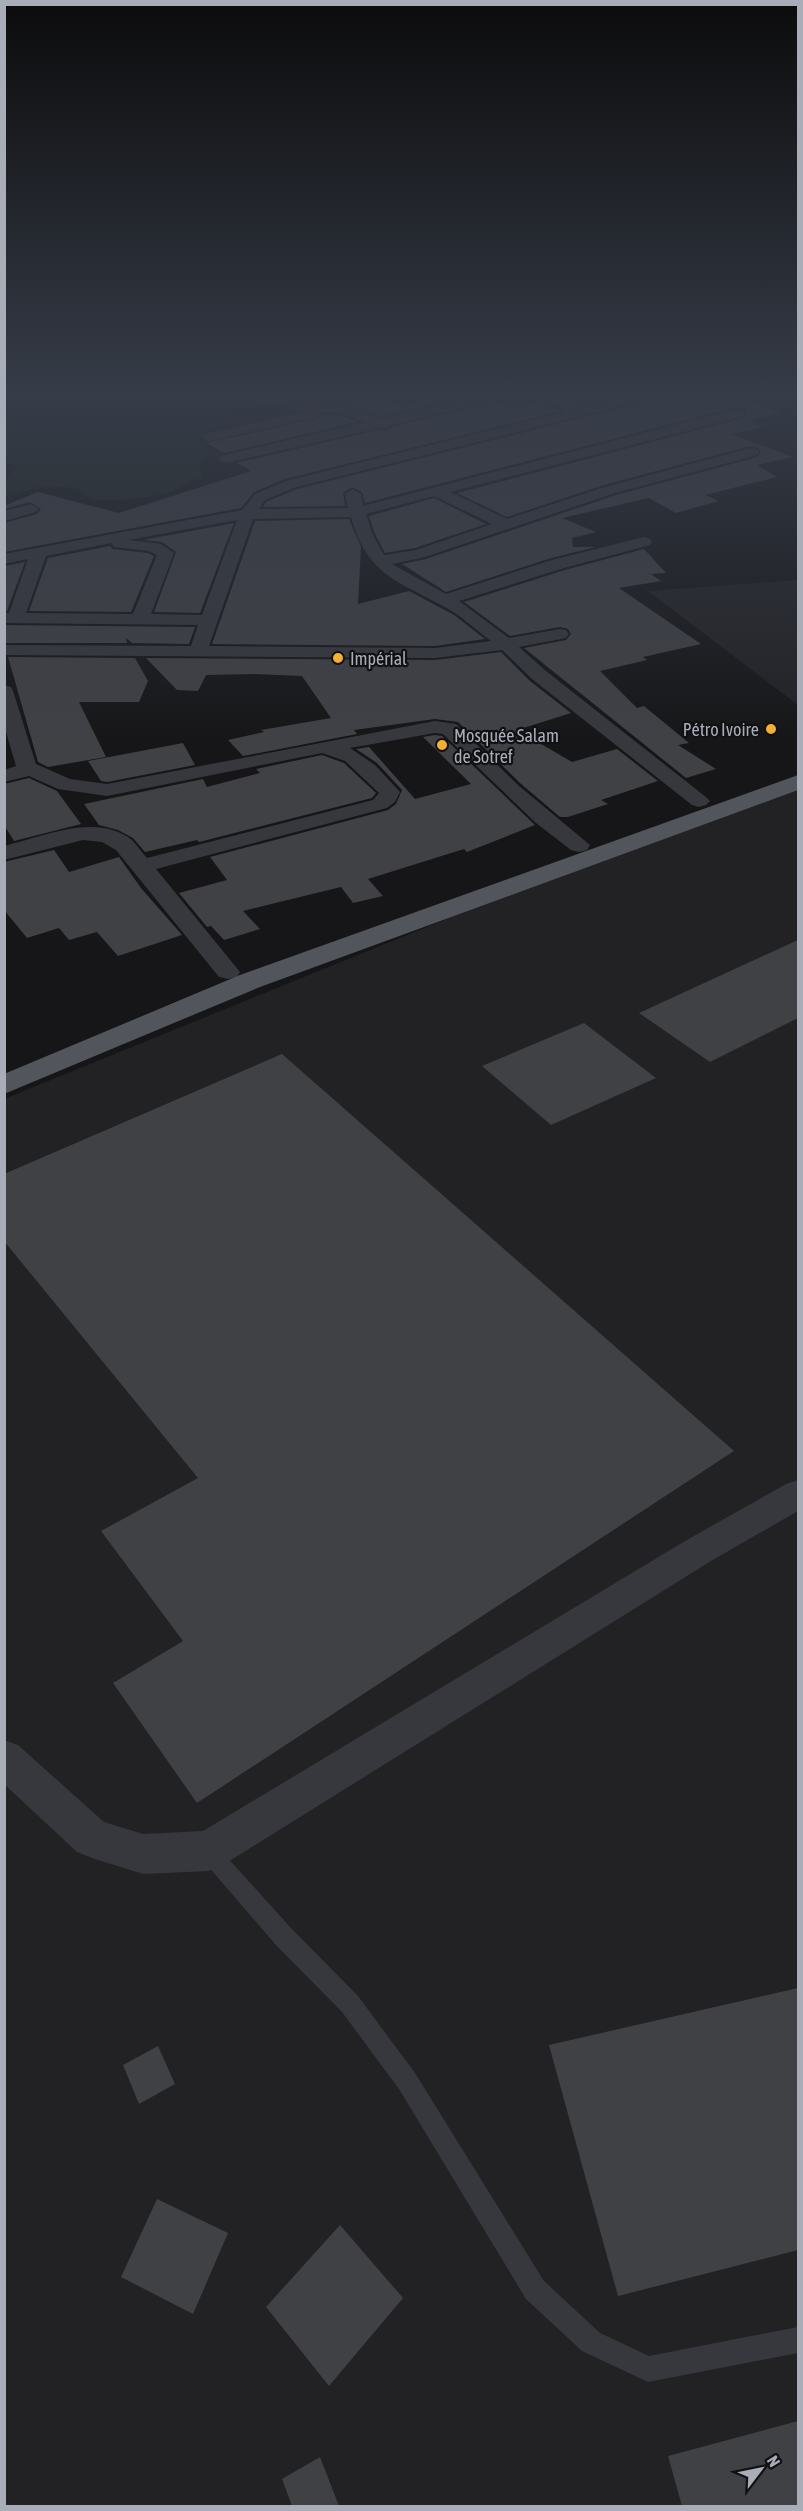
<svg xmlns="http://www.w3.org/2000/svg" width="803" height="2511" font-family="'Asap Condensed',sans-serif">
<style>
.built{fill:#222225}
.green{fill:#1e261f}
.building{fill:#404145}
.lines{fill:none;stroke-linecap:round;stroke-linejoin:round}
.lane{fill:#37383d;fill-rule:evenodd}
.street{fill:#37383d;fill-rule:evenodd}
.primary{fill:#53555c;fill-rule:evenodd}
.poi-dot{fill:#f2b134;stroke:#111113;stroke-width:2}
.labels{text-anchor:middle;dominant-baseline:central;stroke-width:4.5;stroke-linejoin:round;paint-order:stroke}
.far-poi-label{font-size:18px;fill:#a8adb8;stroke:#111113;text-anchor:start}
</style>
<rect width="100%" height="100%" fill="#161618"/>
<!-- built -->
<path class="built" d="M798 580V705L648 591Z
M798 776V2506H5L4 1099Z"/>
<!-- green -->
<path class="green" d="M98 392H122L133 398C158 378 206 404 231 415L198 441 209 450 200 465 204 479C187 478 188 485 175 490 148 500 120 500 91 500L77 488 40 486 5 498V478L18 468 5 460 4 413 41 408 35 402 101 395Z"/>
<!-- building -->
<path class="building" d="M669 392H727L782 413 749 421 764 427 731 434 793 457 757 465 777 477 705 495 719 501 676 513 649 498 562 518 596 532 572 538 573 547H596L551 558 446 592 402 564 426 559 616 495 758 457 761 451 757 447H746L604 485 507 517 457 493 744 418 747 412 743 408H732L365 503 362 492 352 487 343 493 345 506 263 507 266 502 297 489 666 397Z
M577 393 597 401 583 405 562 397Z
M462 394 468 396 380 417 340 403 371 395 401 406Z
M496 402 511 408 538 402 561 411 285 479 254 492 241 508 4 552V523L37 514 41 509 30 502 4 509V506L38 492 119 513 251 471 237 463 378 430 385 431 392 427Z
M323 414 343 416 357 422 224 453 207 443 320 418Z
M434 498 486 524 415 548 385 553 375 534 369 516Z
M349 519 361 547 358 604 409 591 454 615 485 639 435 646 212 644 255 521Z
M234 523 200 613 154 612 176 552 162 542 143 540Z
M110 546 113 549 148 553 154 556 131 612 29 611 48 558Z
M644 549 666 573 651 574 661 581 619 588 701 644 643 657 647 660 600 671 637 708 644 706 689 743 678 745 716 769 686 778 524 648 566 640 571 634 568 629 560 627 510 636 464 602 565 570Z
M25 562 7 611H4V566Z
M4 625 195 627 189 644 132 643 126 638 127 643H4Z
M501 652 530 681 571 713 517 730 572 762 617 749 658 781 601 800 608 804 568 817H560L520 783 458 722 435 719 354 730 357 734 243 756 228 740 264 732 261 730 331 718 302 676 253 674 206 675 198 691 177 690 146 658 435 660Z
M8 657 135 658 148 681 139 702H79L106 757 48 767 38 762Z
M435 735 442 736 535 825 467 852 464 849 368 879 383 896 353 903 341 887 243 911 260 929 224 940 211 926 207 927 179 893 227 880 210 857 388 810 396 804 402 790 377 763 356 749 369 747 415 799 471 784 423 737Z
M183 743 195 765 107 782 101 781 88 761Z
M322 755 344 763 376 793 372 798 199 842 197 840 145 852 133 838 118 830 99 825 84 804 203 779 207 787 260 773 256 769Z
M29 778 57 791 81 824 14 841 4 825V784Z
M54 850 69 872 119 857 141 888 182 935 118 956 97 932 69 940 59 928 27 938 4 910V862Z
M798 940V1018L710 1062 639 1013Z
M584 1023 656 1078 551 1125 482 1066Z
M282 1054 734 1451 197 1803 113 1683 183 1641 101 1531 198 1478 4 1241V1174Z
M798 1988V2250L618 2296 549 2045Z
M158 2046 175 2084 139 2104 123 2065Z
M157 2199 228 2233 193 2314 121 2277Z
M340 2225 403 2298 329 2386 266 2307Z
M798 2421V2506H682L668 2456Z
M320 2457 339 2506H292L282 2479Z"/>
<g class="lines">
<!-- lane -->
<path class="lane" d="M208 1841 215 1844 291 1928 358 1996 415 2073 544 2281 600 2333 649 2356 798 2327V2353L648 2382 582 2351 526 2299 399 2089 342 2012 275 1944 201 1858 198 1851 201 1844Z"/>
<!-- street -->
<path class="street" d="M230 392H253L292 401 345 406 380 419 496 392H519L517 395 391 425 384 429 378 428 226 463 219 459 221 456 365 422 343 414 321 412 320 416 315 417 210 441 205 440 203 437 205 434 308 411 237 396Z
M526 392H543L583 407 645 392H667L665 395 296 487 265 500 259 509 348 508 345 494 353 489 361 494 363 506 733 410H743L745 413 743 416 450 492 507 519 605 487 747 449H757L759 452 757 455 615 493 425 557 392 564 446 594 552 560 644 537 650 539 652 542 650 545 564 568 459 601 509 638 560 629 566 630 569 634 566 638 519 647 546 671 706 797 710 801 706 805 699 807 692 805 532 679 502 650 435 658 4 655V645L191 646 198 625 4 623V613H9L28 559 4 564V554L242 510 255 494 286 481 568 411 527 395ZM434 496 492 524 416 550 384 555 373 535 366 514ZM351 517C368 578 400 581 450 610 464 618 477 631 491 641L435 648 209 646 253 519ZM237 520 202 615 151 614 174 553 161 544 128 540ZM112 543 113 547 149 551 157 555 133 614 26 613 46 556Z
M31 504 39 509 36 512 4 521V511Z
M4 685 11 687 13 691 36 764 70 779 107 784 435 721 456 724 518 785 590 845 587 850 579 852 571 850 536 823 443 734 435 733 350 748 375 765 400 792 395 802 387 808 156 869 240 972 237 977 228 979 219 977 116 850 102 842 83 840 4 860V846C43 837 96 812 132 840 137 845 142 853 147 858L373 800 379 793 345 761 322 753 107 796 58 789 29 776 4 782V770L16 766 4 725Z
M798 1480V1511L711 1561 223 1865 208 1871 143 1874 92 1858 77 1852 4 1784V1740L18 1745 104 1822 143 1834 203 1831 685 1541 786 1484Z"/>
<!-- primary -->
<path class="primary" d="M798 775V790L260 987 4 1094V1074L240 975Z"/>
</g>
<!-- sky -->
<linearGradient id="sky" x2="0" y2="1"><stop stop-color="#0c0c0d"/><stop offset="0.53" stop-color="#363c48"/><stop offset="1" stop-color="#363c48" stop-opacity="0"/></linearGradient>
<rect width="803" height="743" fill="url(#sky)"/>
<!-- markers -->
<g class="poi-dot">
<circle cx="338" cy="658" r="6"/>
<circle cx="771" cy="729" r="6"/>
<circle cx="442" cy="745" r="6"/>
</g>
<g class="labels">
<!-- far-poi labels -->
<g class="far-poi-label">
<text x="350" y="658">Impérial</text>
<text x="759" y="729" text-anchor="end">Pétro Ivoire</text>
<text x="454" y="735">Mosquée Salam<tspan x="454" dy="21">de Sotref</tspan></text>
</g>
</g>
<!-- border -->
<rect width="803" height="2511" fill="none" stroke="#a8adb8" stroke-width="12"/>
<!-- north arrow -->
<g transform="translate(761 2469) rotate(58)" stroke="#111113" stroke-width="4.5" paint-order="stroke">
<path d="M0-4.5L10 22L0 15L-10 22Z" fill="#a8adb8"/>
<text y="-9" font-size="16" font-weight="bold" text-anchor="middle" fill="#a8adb8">N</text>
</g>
</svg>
